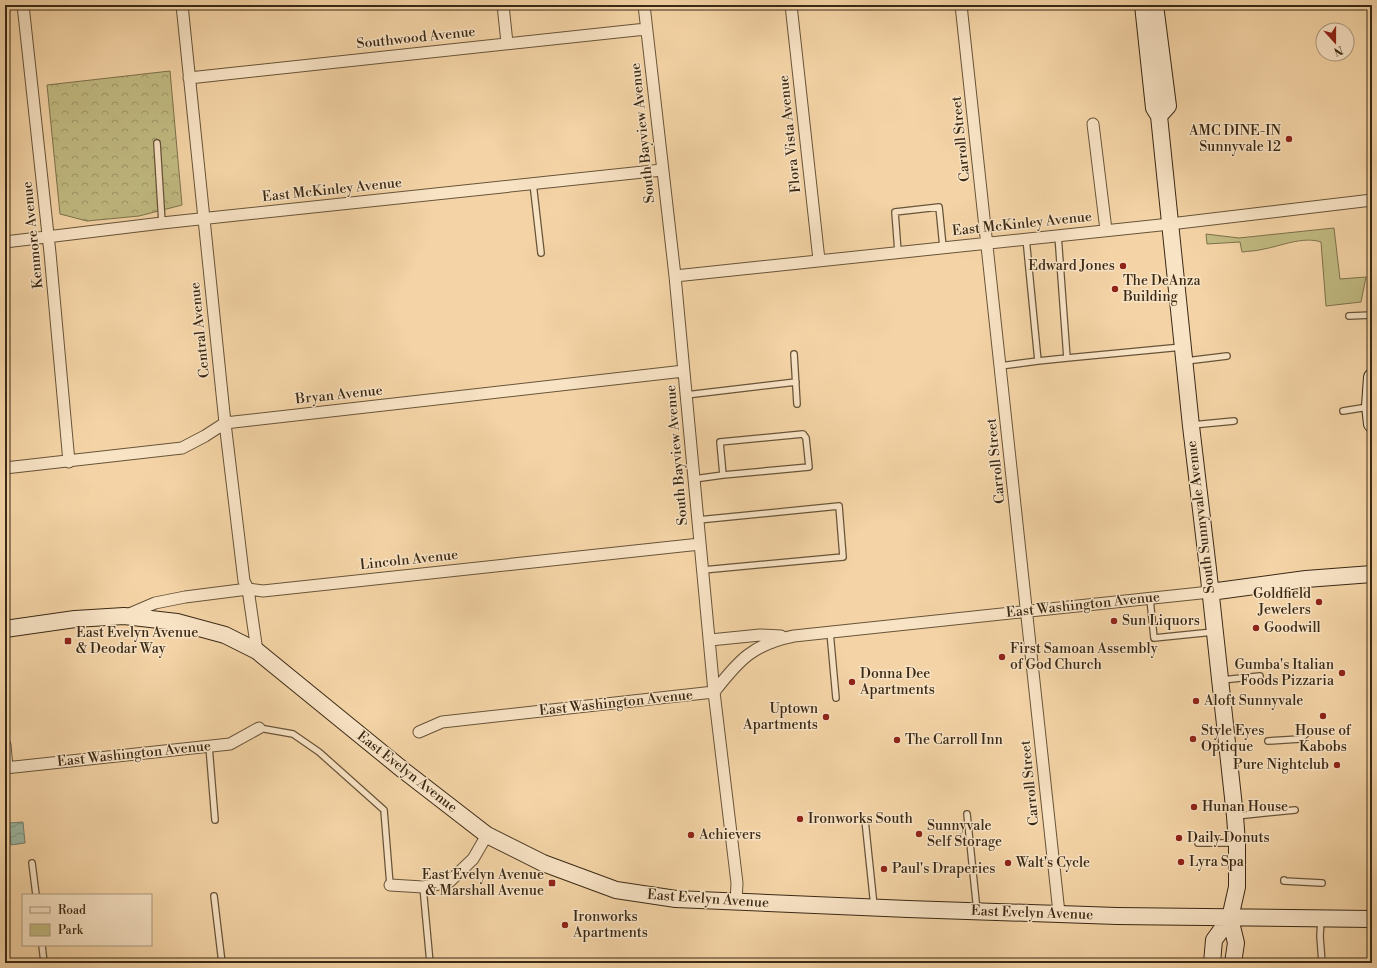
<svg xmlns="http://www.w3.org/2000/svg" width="1377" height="968" font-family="'Libre Bodoni',serif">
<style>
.green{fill:#c1bb82;stroke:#7e724c}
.forest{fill:url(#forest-crowns);stroke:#7e724c}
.water{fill:url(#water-waves);stroke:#757f6b}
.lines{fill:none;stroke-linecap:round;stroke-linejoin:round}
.lane-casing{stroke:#685439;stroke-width:8}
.street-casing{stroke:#685439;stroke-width:13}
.secondary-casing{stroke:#3a2915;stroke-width:18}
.lane{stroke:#f8e3c5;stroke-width:5.5}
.street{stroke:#f8e3c5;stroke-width:11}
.secondary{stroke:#f8e3c5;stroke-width:16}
.poi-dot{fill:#8f2418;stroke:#f8e3c5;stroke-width:1.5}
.labels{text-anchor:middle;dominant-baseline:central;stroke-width:3;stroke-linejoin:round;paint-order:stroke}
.street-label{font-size:14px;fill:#3a2915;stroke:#f8e3c5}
.poi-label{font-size:14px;fill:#3a2915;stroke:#f8e3c5;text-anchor:start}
</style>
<defs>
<pattern id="forest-crowns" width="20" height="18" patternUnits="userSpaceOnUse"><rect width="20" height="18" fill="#c1bb82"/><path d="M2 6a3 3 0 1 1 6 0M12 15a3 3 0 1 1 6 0" fill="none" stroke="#9e9869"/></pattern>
<pattern id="water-waves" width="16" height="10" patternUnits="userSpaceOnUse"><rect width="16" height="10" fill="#9cb8a4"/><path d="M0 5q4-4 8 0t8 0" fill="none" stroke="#809684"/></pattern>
</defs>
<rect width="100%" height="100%" fill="#f4d4a6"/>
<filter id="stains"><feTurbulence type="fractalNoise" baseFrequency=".005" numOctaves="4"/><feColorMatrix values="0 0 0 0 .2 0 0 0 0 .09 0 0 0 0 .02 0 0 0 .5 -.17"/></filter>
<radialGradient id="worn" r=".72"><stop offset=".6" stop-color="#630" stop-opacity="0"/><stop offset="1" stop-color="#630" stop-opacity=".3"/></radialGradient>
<!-- green -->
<path class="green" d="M1334 228 1340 279 1366 277 1361 302 1326 306 1321 242C1303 236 1281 246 1264 249 1257 251 1249 251 1242 252L1240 242 1207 244 1206 234 1239 238Z"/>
<!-- forest -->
<path class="forest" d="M170 71 182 205 139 216 87 221 60 214 47 85Z"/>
<!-- water -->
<path class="water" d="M23 822 25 843 11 845 9 823Z"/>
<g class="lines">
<!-- lane casing -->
<g class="lane-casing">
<path id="lane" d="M157 143 162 223
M533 183 541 253
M1026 238 1038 361 1067 358 1058 235
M898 252 895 212 939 207 943 247
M1349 316 1372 315
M794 354 797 404
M1067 358 1182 347
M1186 361 1227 356
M1000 366 1038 361
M686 395 796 382
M1343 411 1368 407
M1192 425 1234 421
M694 479 723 475 809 467 806 438 803 434 720 442 723 475
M698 520 839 506 843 557 703 570
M1150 599 1154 638 1213 632
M830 632 836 698
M1222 680 1260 676
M259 728 293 734 319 752 384 810 390 885
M1268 741 1300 739 1306 734 1305 732
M209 746 215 820
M967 814 977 911
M1236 816 1295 810
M865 820 874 906
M1198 843H1237
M32 863 36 895
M1284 880V881L1322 883
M423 887 430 963
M214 896 222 963
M1321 920 1320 936 1322 963
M42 945 44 963"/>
</g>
<!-- street casing -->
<g class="street-casing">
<path id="street" d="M23 5 50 253 69 462
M182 5 225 423 244 581 248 589 257 651
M503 5 507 43
M644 5 675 276 714 692 737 883 736 902
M791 5 819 260
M961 5 1059 913
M189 78 646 29
M1093 124 1106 230
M5 242 162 223 662 170
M675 276 1170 224 1372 200
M5 468 182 448 205 436 225 423 684 371
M127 615 155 603 185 597 248 589 263 591 700 544
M710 640 760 635 781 636
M419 732 442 722 714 692C739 660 753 644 794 636L1210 592
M5 745 7 768
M5 768 230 744 259 728
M390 885 423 887 449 882 473 859 487 835"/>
</g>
<!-- secondary casing -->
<g class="secondary-casing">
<path id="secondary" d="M1143 5 1154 108 1159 116 1191 426 1208 569 1235 816 1237 843V887L1230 918 1236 943 1233 963
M1155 5 1168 106 1159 116
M1372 377 1370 406 1372 424
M1210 592 1306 579 1372 574
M5 629 75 619 124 616 177 622 225 635 257 651 403 770 487 835 543 863 616 890 676 899 908 909 1117 916 1372 919
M1212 963 1214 940 1230 918"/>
</g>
<!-- lane -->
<use href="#lane" class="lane"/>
<!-- street -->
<use href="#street" class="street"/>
<!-- secondary -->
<use href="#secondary" class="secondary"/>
</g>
<!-- markers -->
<g class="poi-dot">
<circle cx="1289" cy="139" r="4"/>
<circle cx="1123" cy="266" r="4"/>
<circle cx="1115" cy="289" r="4"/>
<circle cx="1319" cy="602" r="4"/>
<circle cx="1114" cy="621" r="4"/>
<circle cx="1256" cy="628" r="4"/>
<rect x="64" y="637" width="8" height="8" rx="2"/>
<circle cx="1002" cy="657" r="4"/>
<circle cx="1342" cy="673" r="4"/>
<circle cx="852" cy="682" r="4"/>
<circle cx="1196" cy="701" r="4"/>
<circle cx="1323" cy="716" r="4"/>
<circle cx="826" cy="717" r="4"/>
<circle cx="1193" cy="739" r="4"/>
<circle cx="897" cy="740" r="4"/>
<circle cx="1337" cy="765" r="4"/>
<circle cx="1194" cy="807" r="4"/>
<circle cx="800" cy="819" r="4"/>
<circle cx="919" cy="834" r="4"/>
<circle cx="691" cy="835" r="4"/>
<circle cx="1179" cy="838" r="4"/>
<circle cx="1181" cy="862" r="4"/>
<circle cx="1008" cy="863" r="4"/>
<circle cx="884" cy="869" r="4"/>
<rect x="548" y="879" width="8" height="8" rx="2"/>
<circle cx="565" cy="925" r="4"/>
</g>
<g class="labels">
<!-- street labels -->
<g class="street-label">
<text transform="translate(416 38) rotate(-6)">Southwood Avenue</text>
<text transform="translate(643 133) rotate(-96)">South Bayview Avenue</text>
<text transform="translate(790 134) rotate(-96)">Flora Vista Avenue</text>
<text transform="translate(961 139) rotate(-96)">Carroll Street</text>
<text transform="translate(332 190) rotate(-6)">East McKinley Avenue</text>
<text transform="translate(1022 224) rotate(-6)">East McKinley Avenue</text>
<text transform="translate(33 235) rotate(-96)">Kenmore Avenue</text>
<text transform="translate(200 330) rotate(-96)">Central Avenue</text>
<text transform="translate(339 395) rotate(-6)">Bryan Avenue</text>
<text transform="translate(677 455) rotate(-95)">South Bayview Avenue</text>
<text transform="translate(996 461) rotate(-96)">Carroll Street</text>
<text transform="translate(1201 517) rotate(-97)">South Sunnyvale Avenue</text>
<text transform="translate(409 560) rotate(-6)">Lincoln Avenue</text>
<text transform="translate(1083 605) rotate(-6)">East Washington Avenue</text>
<text transform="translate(616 703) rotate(-6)">East Washington Avenue</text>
<text transform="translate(134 754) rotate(-6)">East Washington Avenue</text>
<text transform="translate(407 772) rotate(38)">East Evelyn Avenue</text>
<text transform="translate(1030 783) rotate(-96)">Carroll Street</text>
<text transform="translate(708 899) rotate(4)">East Evelyn Avenue</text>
<text transform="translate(1032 913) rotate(2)">East Evelyn Avenue</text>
</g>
<!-- poi labels -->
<g class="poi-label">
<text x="1281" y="131" text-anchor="end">AMC DINE-IN<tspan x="1281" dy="16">Sunnyvale 12</tspan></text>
<text x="1115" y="266" text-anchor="end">Edward Jones</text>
<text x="1123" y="281">The DeAnza<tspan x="1123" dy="16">Building</tspan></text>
<text x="1311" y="594" text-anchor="end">Goldfield<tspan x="1311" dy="16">Jewelers</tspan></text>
<text x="1122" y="621">Sun Liquors</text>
<text x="1264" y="628">Goodwill</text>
<text x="76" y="633">East Evelyn Avenue<tspan x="76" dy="16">&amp; Deodar Way</tspan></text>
<text x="1010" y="649">First Samoan Assembly<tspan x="1010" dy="16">of God Church</tspan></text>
<text x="1334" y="665" text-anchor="end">Gumba's Italian<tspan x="1334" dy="16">Foods Pizzaria</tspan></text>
<text x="860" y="674">Donna Dee<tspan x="860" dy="16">Apartments</tspan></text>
<text x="1204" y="701">Aloft Sunnyvale</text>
<text x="818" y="709" text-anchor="end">Uptown<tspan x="818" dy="16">Apartments</tspan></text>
<text x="1201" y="731">Style Eyes<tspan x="1201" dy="16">Optique</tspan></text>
<text x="1323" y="731" text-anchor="middle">House of<tspan x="1323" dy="16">Kabobs</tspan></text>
<text x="905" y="740">The Carroll Inn</text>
<text x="1329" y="765" text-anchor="end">Pure Nightclub</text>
<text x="1202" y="807">Hunan House</text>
<text x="808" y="819">Ironworks South</text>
<text x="927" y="826">Sunnyvale<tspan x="927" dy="16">Self Storage</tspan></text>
<text x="699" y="835">Achievers</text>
<text x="1187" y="838">Daily Donuts</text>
<text x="1189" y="862">Lyra Spa</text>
<text x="1016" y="863">Walt's Cycle</text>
<text x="892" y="869">Paul's Draperies</text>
<text x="544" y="875" text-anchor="end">East Evelyn Avenue<tspan x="544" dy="16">&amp; Marshall Avenue</tspan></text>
<text x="573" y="917">Ironworks<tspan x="573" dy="16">Apartments</tspan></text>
</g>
</g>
<!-- margin -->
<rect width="1377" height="968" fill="none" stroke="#f4d4a6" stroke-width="20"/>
<rect x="6" y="6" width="1365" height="956" fill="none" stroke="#3a2915" stroke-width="2"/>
<rect x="10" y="10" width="1357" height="948" fill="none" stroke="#3a2915"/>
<!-- legend -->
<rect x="22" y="894" width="130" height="52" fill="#f8e3c5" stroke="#ac997f"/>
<rect x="30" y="907" width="20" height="6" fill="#f8e3c5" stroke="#ac997f"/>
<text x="58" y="914" font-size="12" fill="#3a2915">Road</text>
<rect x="30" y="924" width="20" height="12" fill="#c1bb82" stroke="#ac997f"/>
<text x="58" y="934" font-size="12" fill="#3a2915">Park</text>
<!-- north arrow -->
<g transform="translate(1335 42) rotate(159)"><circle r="19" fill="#f8e3c5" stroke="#ac997f"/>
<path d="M0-3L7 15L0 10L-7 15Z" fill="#8f2418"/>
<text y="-6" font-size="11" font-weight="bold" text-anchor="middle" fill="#3a2915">N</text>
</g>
<rect width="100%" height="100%" filter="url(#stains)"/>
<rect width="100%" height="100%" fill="url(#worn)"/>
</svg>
